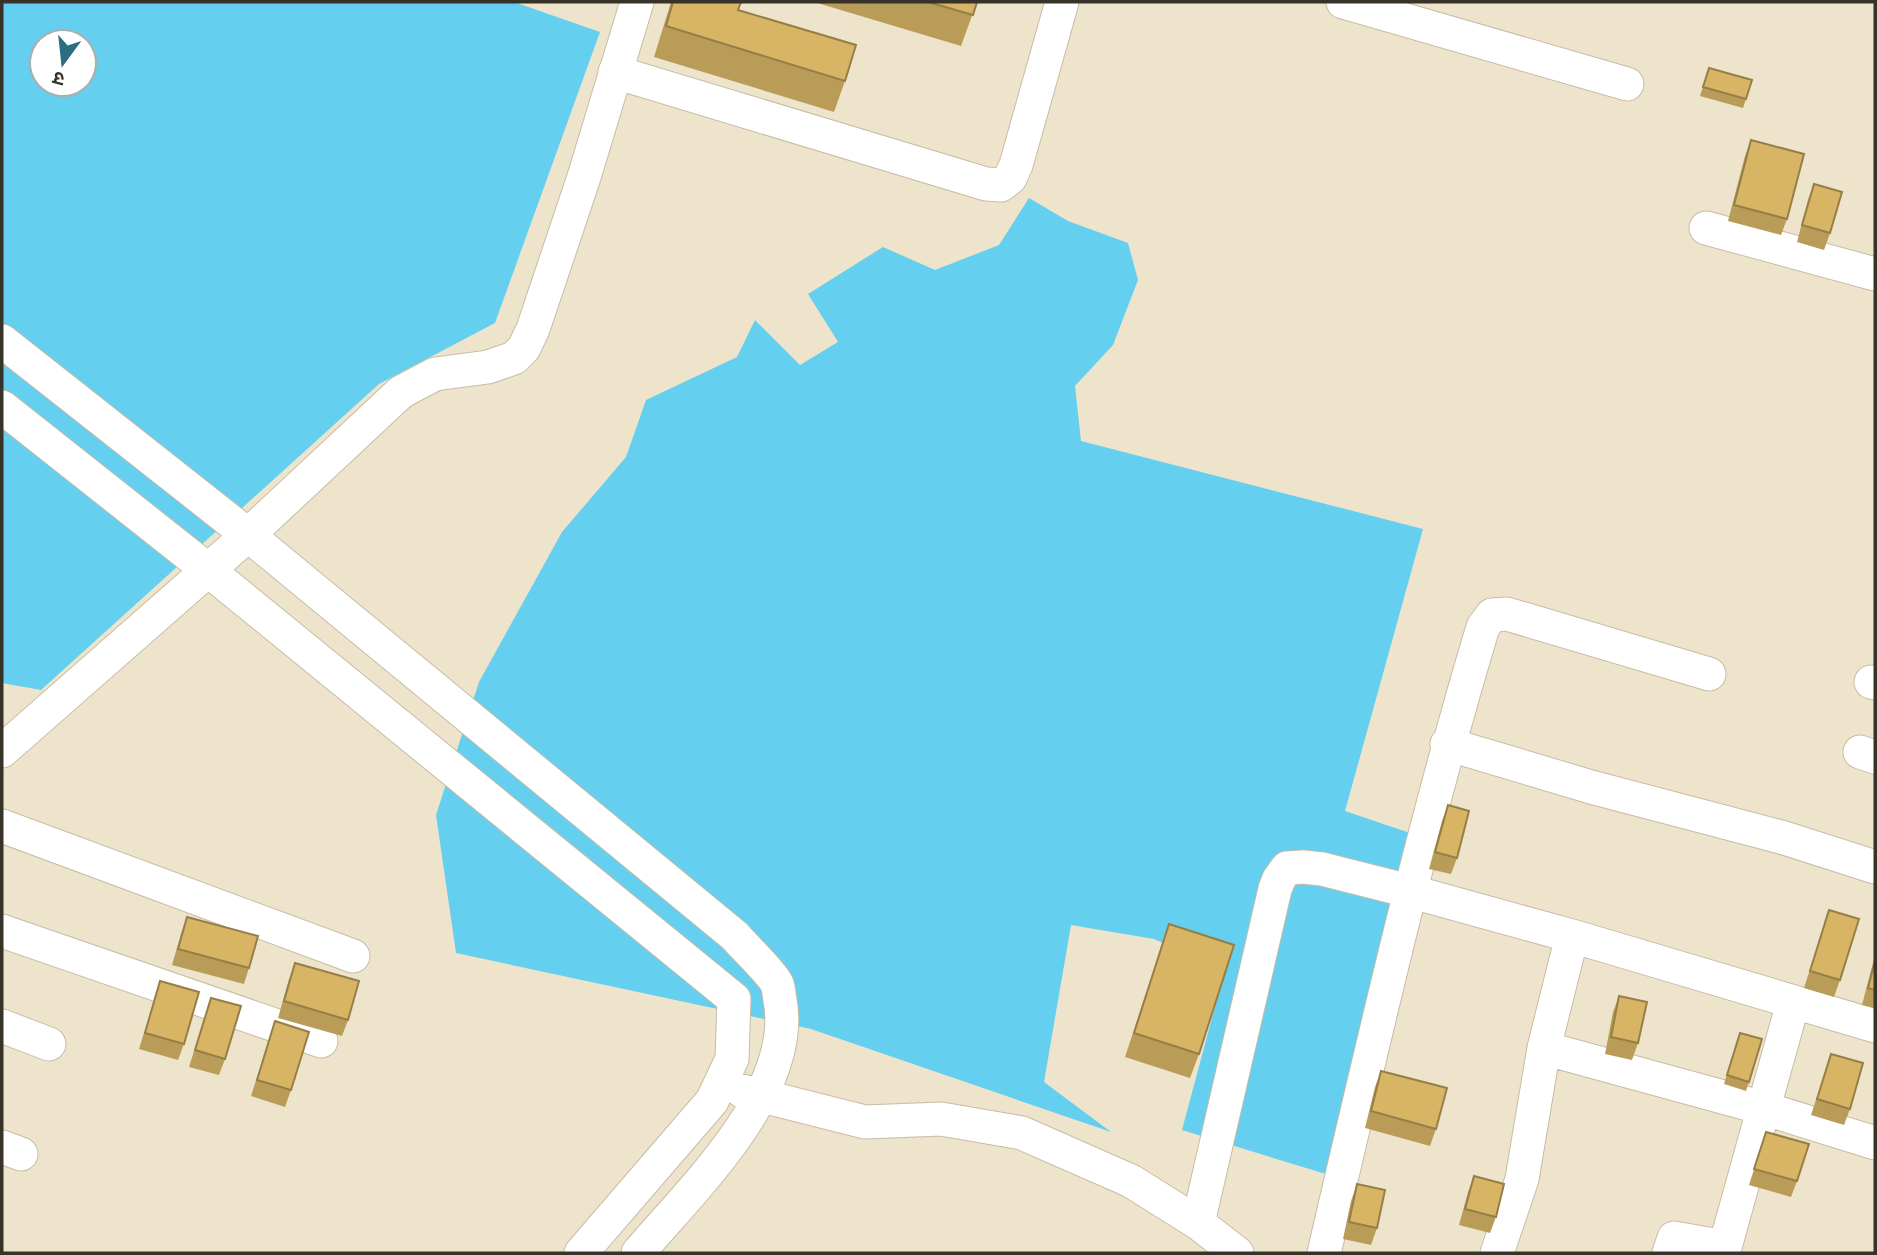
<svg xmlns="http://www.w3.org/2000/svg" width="1877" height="1255" font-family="Quicksand,'Noto Sans Devanagari',sans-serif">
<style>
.water{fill:#65cfef;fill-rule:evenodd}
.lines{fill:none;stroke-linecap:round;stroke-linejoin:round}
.street-casing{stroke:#c7bca5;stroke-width:35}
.street{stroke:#fff;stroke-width:33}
.wall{fill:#b99c57}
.building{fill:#d7b565;stroke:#967f47;stroke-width:2}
</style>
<rect width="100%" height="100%" fill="#eee4cc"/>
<!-- water -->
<path class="water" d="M2 2H514L600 32 495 323 379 384 41 690 2 683ZM42 42H84V84H42Z
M1029 198 1068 221 1128 243 1138 280 1113 345 1075 386 1081 441 1423 529 1345 811 1410 833 1329 1175 1182 1130 1225 969 1154 939 1071 925 1044 1082 1111 1132 811 1029 456 953 436 815 479 682 562 532 626 457 646 400 737 357 755 320 800 365 838 342 808 294 883 247 935 270 999 245Z"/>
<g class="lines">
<!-- street casing -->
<g class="street-casing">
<path id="street" d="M1343 2 1627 84
M615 72 986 184 1001 185 1010 178 1016 165 1062 2
M1706 228 1875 274
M2 341 248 535 735 936C744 947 772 973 777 984 779 989 779 995 780 1000 797 1091 692 1189 638 1253
M2 407 208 570 734 999 732 1059 712 1101 581 1253
M1871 682 1875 683
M1447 744 1591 787 1781 837 1875 867
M2 751 248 535 401 392 435 374 488 367 514 358 524 348 533 329 584 177 637 2
M1860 752 1875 757
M2 826 353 956
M2 931 321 1041
M2 1026 49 1044
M1544 1048 1763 1108 1875 1143
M742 1091 865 1122 941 1119 1022 1133 1131 1181 1198 1223 1237 1253
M2 1147 21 1154
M1198 1223 1275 889 1279 879 1287 868 1303 867 1322 869 1409 891 1572 936 1875 1026
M1324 1253C1373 1043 1421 833 1483 627L1492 615 1507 614 1709 674
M1497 1253 1522 1179 1544 1048 1572 936
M1669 1253 1674 1238 1725 1247 1793 1003"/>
</g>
<!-- street -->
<use href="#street" class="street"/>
</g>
<!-- wall -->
<path class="wall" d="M671 2H741L738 10 845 81 834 112 654 57Z
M814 2H977L961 46Z
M1709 68 1746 99 1743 108 1700 96Z
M1751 140 1787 219 1781 235 1728 221 1745 156Z
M1814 184 1830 233 1824 250 1797 242 1808 200Z
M1448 805 1457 858 1451 874 1429 869 1442 821Z
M1829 910 1840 980 1834 997 1804 988Z
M187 917 249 968 244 984 172 965 181 934Z
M1169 924 1199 1054 1190 1078 1125 1057Z
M1875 955V1008L1862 1005Z
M295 963 348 1020 342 1036 278 1018 289 979Z
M160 981 184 1044 178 1060 139 1049Z
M1619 996 1638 1043 1632 1060 1605 1054 1613 1012Z
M211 998 225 1059 219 1075 189 1067Z
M275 1021 291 1090 285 1107 251 1096Z
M1737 1041 1749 1082 1746 1091 1724 1084Z
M1831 1054 1850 1109 1844 1125 1811 1115Z
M1381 1071 1436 1129 1430 1146 1365 1128 1375 1087Z
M1766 1132 1797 1181 1791 1197 1749 1185Z
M1474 1176 1496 1217 1490 1233 1459 1225 1468 1192Z
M1357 1184 1377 1228 1371 1245 1343 1239 1351 1201Z"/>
<!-- building -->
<path class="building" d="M673 2H741L738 10 856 45 845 81 666 26Z
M928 2H977L973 15Z
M1709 68 1752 80 1746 99 1703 87Z
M1751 140 1804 154 1787 219 1734 205Z
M1814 184 1842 192 1830 233 1802 225Z
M1448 805 1469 811 1457 858 1435 852Z
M1829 910 1859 919 1840 980 1810 971Z
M187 917 258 936 249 968 178 949Z
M1169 924 1234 945 1199 1054 1134 1033Z
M1875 961V990L1868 988Z
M295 963 359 981 348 1020 284 1001Z
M160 981 199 992 184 1044 145 1033Z
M1619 996 1647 1002 1638 1043 1611 1037Z
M211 998 241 1006 225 1059 195 1050Z
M275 1021 309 1032 291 1090 257 1080Z
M1740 1033 1762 1039 1749 1082 1727 1075Z
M1831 1054 1863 1063 1850 1109 1817 1099Z
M1381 1071 1447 1088 1436 1129 1371 1111Z
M1766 1132 1809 1144 1797 1181 1754 1169Z
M1474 1176 1504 1184 1496 1217 1465 1209Z
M1357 1184 1385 1190 1377 1228 1349 1222Z"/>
<!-- border -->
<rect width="1877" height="1255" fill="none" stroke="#373329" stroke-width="7"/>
<!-- north arrow -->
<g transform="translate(63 63) rotate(195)"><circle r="33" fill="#ffffff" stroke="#afada9" stroke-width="2"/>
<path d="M0-5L12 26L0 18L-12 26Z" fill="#2c6d80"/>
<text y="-10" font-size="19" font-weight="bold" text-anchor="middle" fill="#373329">उ</text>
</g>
</svg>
